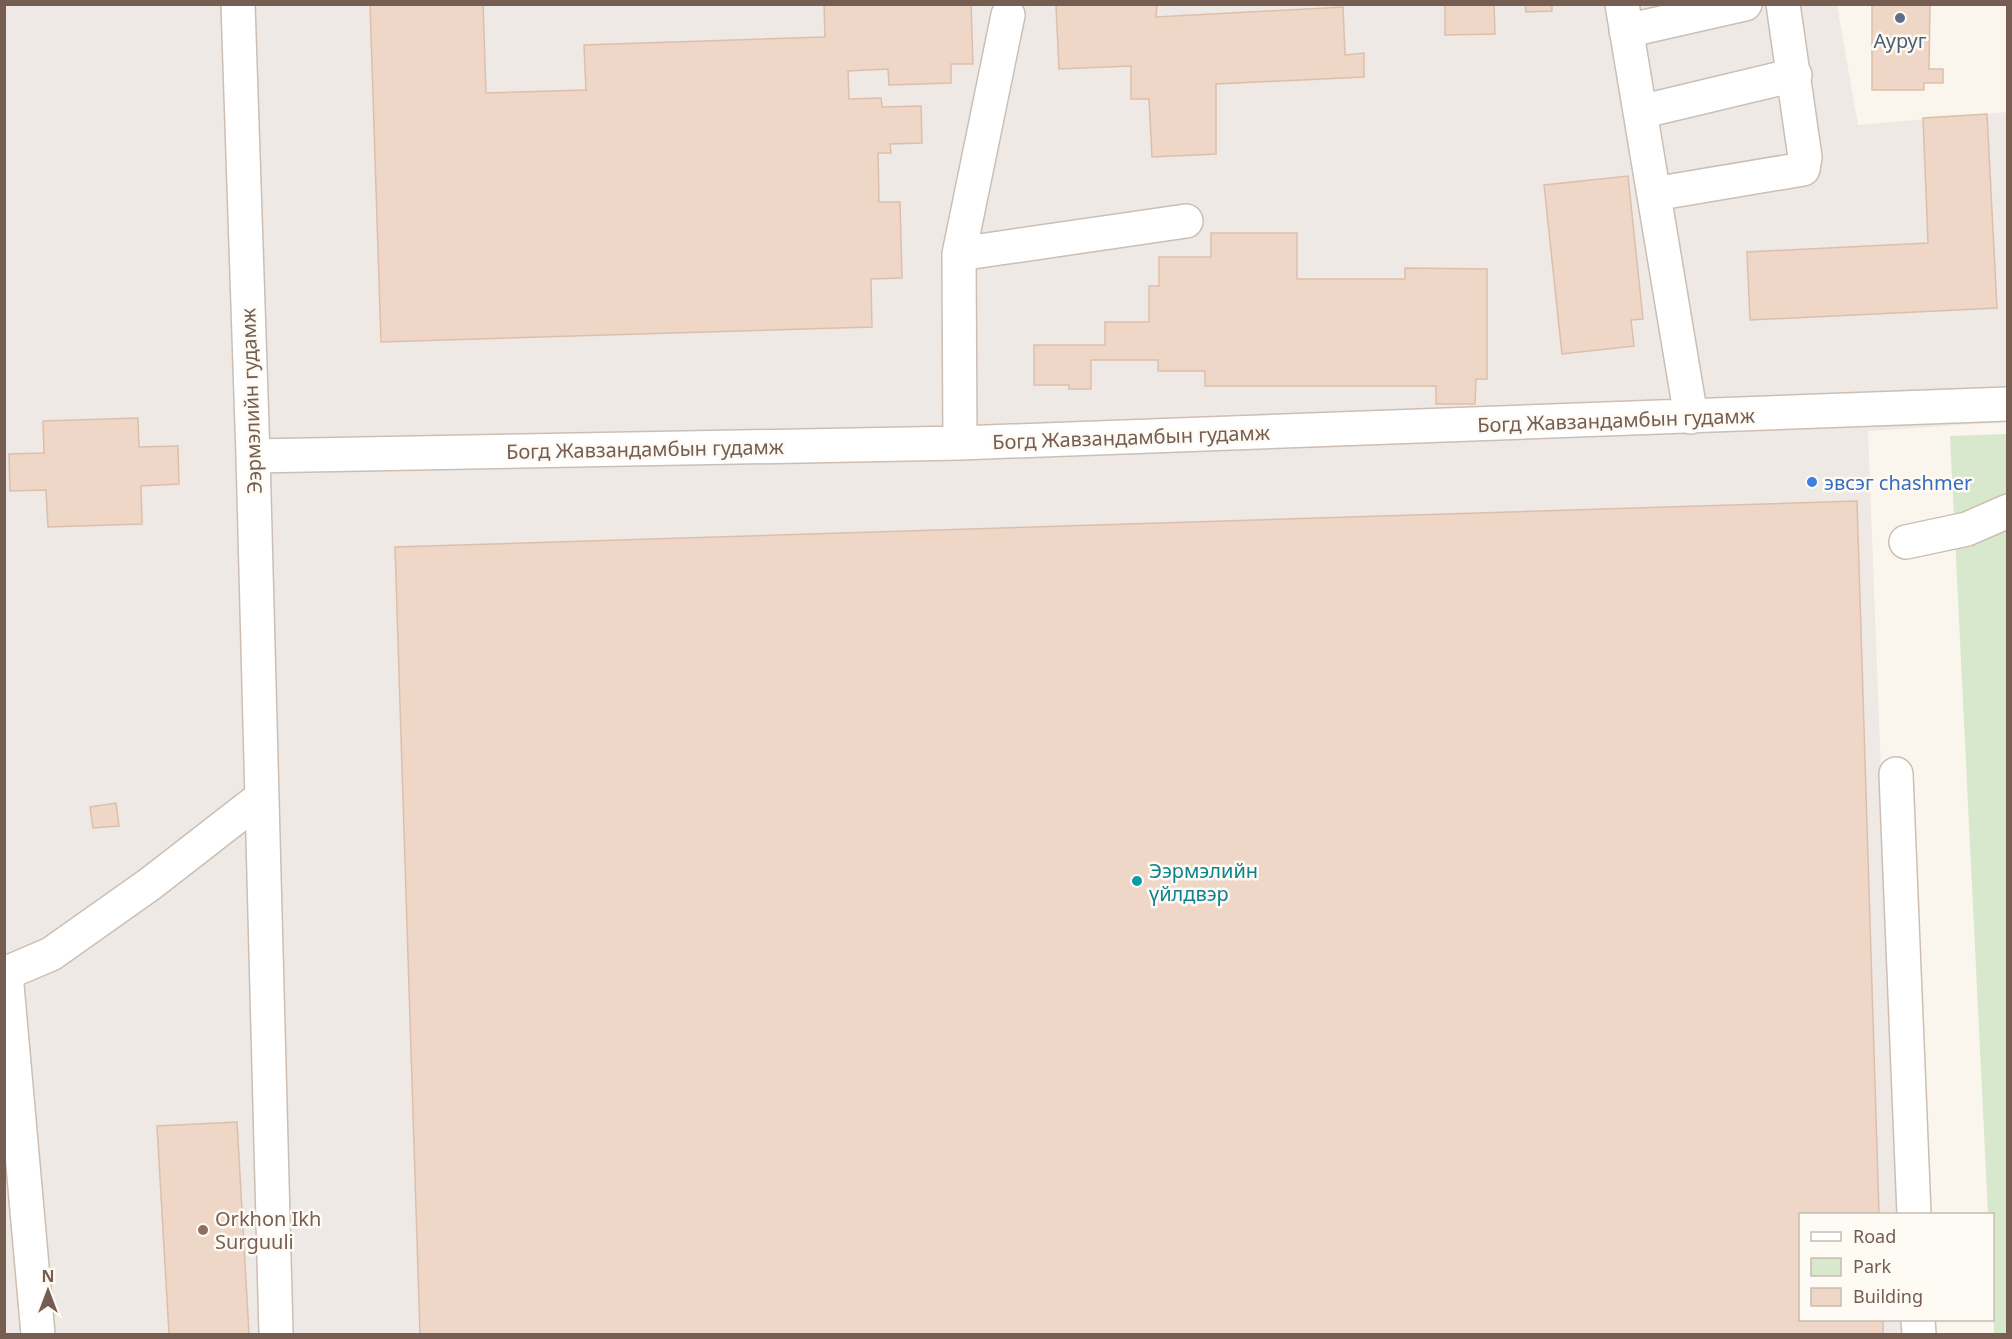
<svg xmlns="http://www.w3.org/2000/svg" width="2012" height="1339" font-family="'Noto Sans',sans-serif">
<style>
.industrial{fill:#eee9e5}
.green{fill:#d8e8cc}
.building{fill:#eed7c7;stroke:#dfbea9;stroke-width:1.5}
.lines{fill:none;stroke-linecap:round;stroke-linejoin:round}
.minor-casing{stroke:#cdbeb3;stroke-width:36}
.minor{stroke:#fff;stroke-width:33}
.service-dot{fill:#5c6f8a;stroke:#fefaf4;stroke-width:2}
.shop-dot{fill:#3f7fe0;stroke:#fefaf4;stroke-width:2}
.culture-dot{fill:#0f9aa8;stroke:#fefaf4;stroke-width:2}
.education-dot{fill:#8d6e63;stroke:#fefaf4;stroke-width:2}
.labels{text-anchor:middle;dominant-baseline:central;stroke-width:5;stroke-linejoin:round;paint-order:stroke}
.service-label{font-size:20px;fill:#4e5e75;stroke:#fefaf4}
.street-label{font-size:20px;fill:#755e51;stroke:#fefaf4}
.shop-label{font-size:20px;fill:#366cbe;stroke:#fefaf4;text-anchor:start}
.culture-label{font-size:20px;fill:#0d838f;stroke:#fefaf4;text-anchor:start}
.education-label{font-size:20px;fill:#785e54;stroke:#fefaf4;text-anchor:start}
</style>
<rect width="100%" height="100%" fill="#fbf6ed"/>
<!-- industrial -->
<path class="industrial" d="M5 5H1837L1858 125 2007 112V422L1868 431 1898 1214H1800V1320H1902L1903 1334H5Z"/>
<!-- green -->
<path class="green" d="M2007 434V1334H1994L1992 1214H1988L1950 436Z"/>
<!-- building -->
<path class="building" d="M370 4H483L486 93 586 90 584 45 825 37 824 4H971L973 64H951V83L889 85 888 69 848 71 849 99 881 98 882 107 921 106 922 143 890 144 891 153H878L879 202H900L902 278 871 279 872 327 381 342Z
M1445 4H1494L1495 34 1445 35Z
M1525 4H1552V11L1526 12Z
M1872 4H1930L1929 69H1943V83H1924V90H1872Z
M1056 5H1157L1156 17 1343 7 1345 55 1364 53V77L1216 84V154L1152 157 1149 99H1131V66L1059 69Z
M1987 114 1997 308 1750 320 1747 252 1928 243 1923 118Z
M1628 176 1643 319 1631 320 1634 346 1562 354 1544 185Z
M1211 233H1297V279H1405V268L1487 269V379H1476L1475 404H1436V386H1205V371H1158V360H1091V389H1069V385H1034V345H1105V322H1149V286H1159V257H1211Z
M138 418 139 447 178 446 179 484 141 486 142 524 48 527 46 490 10 491 9 454 44 453 43 421Z
M1857 501 1879 1214H1800V1320H1883V1334H420L395 547Z
M116 803 119 826 93 828 90 807Z
M237 1122 249 1334H169L157 1126Z"/>
<g class="lines">
<!-- minor casing -->
<g class="minor-casing">
<path id="minor" d="M238 4 253 456 276 1334
M1622 4 1691 417
M1626 31 1745 4
M1640 112 1795 75
M1654 194 1803 169 1805 157 1783 4
M959 254 1008 15
M960 443 959 254 1186 221
M253 456 960 443 2008 404
M1906 542 1967 529 2008 511
M1896 774 1914 1214
M4 974 51 954 150 884 262 797
M6 974 38 1334
M1918 1320 1919 1334"/>
</g>
<!-- minor -->
<use href="#minor" class="minor"/>
</g>
<!-- markers -->
<circle class="service-dot" cx="1900" cy="18" r="6"/>
<circle class="shop-dot" cx="1812" cy="482" r="6"/>
<circle class="culture-dot" cx="1137" cy="881" r="6"/>
<circle class="education-dot" cx="203" cy="1230" r="6"/>
<g class="labels">
<!-- service labels -->
<g class="service-label">
<text x="1900" y="40">Ауруг</text>
</g>
<!-- street labels -->
<g class="street-label">
<text transform="translate(251 401) rotate(-92)">Ээрмэлийн гудамж</text>
<text transform="translate(1616 420) rotate(-2)">Богд Жавзандамбын гудамж</text>
<text transform="translate(1131 437) rotate(-2)">Богд Жавзандамбын гудамж</text>
<text transform="translate(645 449) rotate(-1)">Богд Жавзандамбын гудамж</text>
</g>
<!-- shop labels -->
<g class="shop-label">
<text x="1824" y="482">эвсэг chashmer</text>
</g>
<!-- culture labels -->
<g class="culture-label">
<text x="1149" y="870">Ээрмэлийн<tspan x="1149" dy="23">үйлдвэр</tspan></text>
</g>
<!-- education labels -->
<g class="education-label">
<text x="215" y="1218">Orkhon Ikh<tspan x="215" dy="23">Surguuli</tspan></text>
</g>
</g>
<!-- border -->
<rect width="2012" height="1339" fill="none" stroke="#755e51" stroke-width="12"/>
<!-- legend -->
<rect x="1799" y="1213" width="195" height="108" fill="#fefaf4" stroke="#c7bcb3" stroke-width="1.5"/>
<rect x="1811" y="1232" width="30" height="9" fill="#ffffff" stroke="#c7bcb3" stroke-width="1.5"/>
<text x="1853" y="1243" font-size="18" fill="#755e51">Road</text>
<rect x="1811" y="1258" width="30" height="18" fill="#d8e8cc" stroke="#c7bcb3" stroke-width="1.5"/>
<text x="1853" y="1273" font-size="18" fill="#755e51">Park</text>
<rect x="1811" y="1288" width="30" height="18" fill="#eed7c7" stroke="#c7bcb3" stroke-width="1.5"/>
<text x="1853" y="1303" font-size="18" fill="#755e51">Building</text>
<!-- north arrow -->
<g transform="translate(48 1291)" stroke="#fefaf4" stroke-width="4.5" paint-order="stroke">
<path d="M0-4.5L10 22L0 15L-10 22Z" fill="#755e51"/>
<text y="-9" font-size="16" font-weight="bold" text-anchor="middle" fill="#755e51">N</text>
</g>
</svg>
